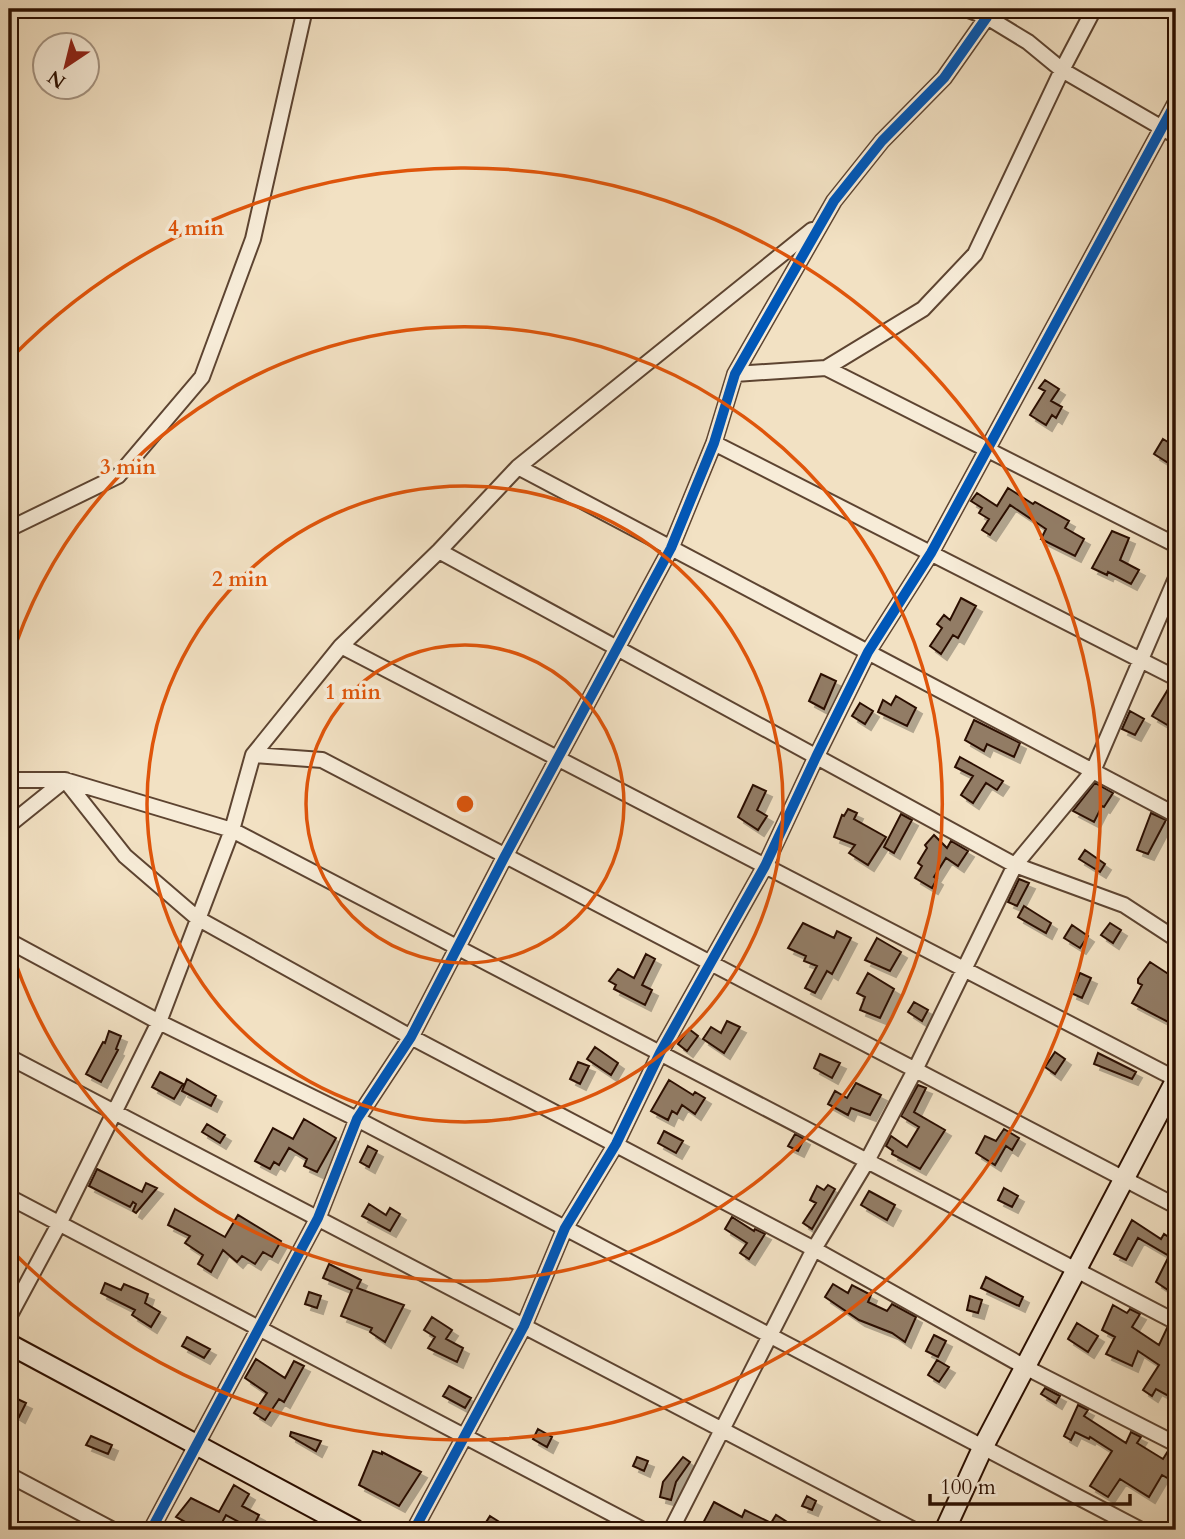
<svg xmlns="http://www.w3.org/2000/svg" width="1185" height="1539" font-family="Cardo,serif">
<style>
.building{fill:#927c65;stroke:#2b0f00;stroke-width:2;filter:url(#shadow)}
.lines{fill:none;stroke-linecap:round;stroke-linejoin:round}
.street-casing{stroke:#5d4431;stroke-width:18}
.secondary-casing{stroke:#2b0f00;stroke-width:23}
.street{stroke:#f7ecd8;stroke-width:14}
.secondary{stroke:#f7ecd8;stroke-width:19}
.cycleway-casing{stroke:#f7ecd8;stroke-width:15}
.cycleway{stroke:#0057b8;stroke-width:10}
.ring{fill:none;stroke:#df550b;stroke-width:3.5}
.centre{fill:#df550b;stroke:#f7ecd8;stroke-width:3.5}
.ring-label{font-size:21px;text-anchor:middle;font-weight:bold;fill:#df550b;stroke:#f7ecd8;stroke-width:7;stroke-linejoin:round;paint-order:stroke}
</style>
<defs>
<filter id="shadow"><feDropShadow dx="6" dy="6" stdDeviation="0" flood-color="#0004"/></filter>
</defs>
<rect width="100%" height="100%" fill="#f2e1c3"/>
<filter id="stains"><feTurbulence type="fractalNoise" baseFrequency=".00286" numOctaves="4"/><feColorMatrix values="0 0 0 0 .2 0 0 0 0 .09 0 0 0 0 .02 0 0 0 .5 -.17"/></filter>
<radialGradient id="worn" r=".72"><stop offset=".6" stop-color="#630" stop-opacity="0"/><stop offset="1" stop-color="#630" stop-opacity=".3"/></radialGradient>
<!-- building -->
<path class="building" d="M1045 380 1059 389 1051 401 1062 407 1056 418 1052 415 1046 425 1030 415 1045 391 1039 388Z
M1163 439 1176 447V454L1170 464 1154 454Z
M1008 488 1033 504 1035 502 1069 521 1065 528 1084 539 1075 556 1041 539 1046 529 1010 505 990 535 982 530 989 519 979 513 982 508 971 501 977 493 997 506Z
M1112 531 1129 538 1120 560 1139 570 1131 584 1108 572 1107 575 1092 568Z
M961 598 976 606 958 638 953 635 941 654 930 646 942 628 937 624 944 615 950 620Z
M821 674 836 681 824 709 809 701Z
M1170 686 1176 688V730L1152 716Z
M896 696 916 708 907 726 878 712 883 700 891 705Z
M860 703 873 711 865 724 852 716Z
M1130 711 1144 719 1135 735 1122 729Z
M974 720 1020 743 1014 757 987 744 984 751 965 740Z
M960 757 1003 781 997 790 986 783 973 803 961 795 973 776 955 767Z
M1095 783 1113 793 1104 807 1102 806 1094 822 1073 811Z
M753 785 766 791 757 810 767 816 758 830 738 817Z
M848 809 857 813 854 819 886 837 868 865 849 853 855 845 834 837 842 815 844 816Z
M1151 813 1166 820 1148 854 1137 850Z
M901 814 912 820 894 853 884 847Z
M934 835 947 848 951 841 968 851 958 866 946 858 934 877 937 879 932 888 915 878 922 866 918 863 927 848 925 845Z
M1085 850 1105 864 1100 872 1079 859Z
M1019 879 1029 883 1017 906 1008 902Z
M1024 906 1051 923 1046 933 1018 917Z
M803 923 834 938 837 931 851 938 832 974 827 971 815 993 805 988 817 966 804 961 806 956 788 948Z
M1110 923 1121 930 1113 943 1101 935Z
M1072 925 1088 936 1080 948 1064 938Z
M877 938 901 952 890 971 865 960Z
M646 954 655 959 642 985 652 990 645 1005 614 989 616 985 609 981 618 969 634 978Z
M1150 962 1176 979V993L1169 1004 1176 1008V1012L1170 1023 1132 1003 1142 985 1138 983V979Z
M868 973 894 989 880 1018 860 1010 865 997 857 993Z
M1080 973 1091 978 1082 998 1071 993Z
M914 1002 928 1010 922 1021 908 1012Z
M727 1021 740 1027 724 1053 703 1039 711 1027 721 1033Z
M689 1029 698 1036 687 1051 678 1044Z
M109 1031 121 1036 116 1049 118 1050 101 1082 86 1074 103 1042 105 1043Z
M595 1047 618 1063 611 1075 587 1059Z
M1055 1052 1065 1059 1055 1074 1045 1067Z
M1098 1053 1136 1072 1132 1079 1094 1064Z
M820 1054 840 1063 832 1078 814 1068Z
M578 1062 589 1066 580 1084 570 1079Z
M160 1072 183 1084 174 1099 152 1087Z
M187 1079 216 1096 211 1106 182 1091Z
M669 1080 693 1095 695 1092 705 1098 695 1114 682 1105 677 1114 672 1111 668 1120 651 1111Z
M856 1083 881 1095 870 1115 851 1108 848 1115 828 1104 835 1091 847 1098Z
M918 1085 926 1088 914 1112 945 1130 920 1169 892 1154 893 1151 886 1146 891 1136 907 1147 919 1127 901 1116Z
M304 1119 336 1138 317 1172 304 1166 307 1159 289 1148 279 1165 274 1162 270 1169 255 1161 273 1128 293 1139Z
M207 1124 225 1135 220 1143 202 1132Z
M1004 1129 1019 1138 1012 1150 1006 1146 995 1165 976 1153 985 1136 996 1141Z
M664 1131 683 1141 676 1153 658 1143Z
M795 1134 804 1139 798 1151 788 1146Z
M368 1146 377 1151 369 1167 360 1162Z
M97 1169 142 1192 146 1183 157 1188 136 1213 133 1211 136 1204 133 1202 130 1207 89 1186Z
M828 1185 835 1189 812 1229 803 1223 816 1203 810 1200 817 1186 824 1190Z
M1004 1188 1018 1196 1012 1207 998 1200Z
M869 1191 895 1205 887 1220 861 1205Z
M369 1204 386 1215 390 1208 400 1214 390 1231 362 1216Z
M175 1209 225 1237 238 1215 281 1241 272 1257 263 1252 255 1264 242 1256 237 1262 223 1250 211 1272 198 1264 203 1255 185 1243 190 1236 168 1225Z
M732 1217 754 1231 755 1229 765 1234 749 1259 740 1253 747 1243 725 1229Z
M1132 1220 1161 1239 1164 1234 1176 1242V1278L1168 1290 1156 1282 1169 1256 1138 1238 1126 1260 1114 1254Z
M329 1264 361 1280 357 1288 404 1305 385 1342 370 1332 372 1328 341 1316 352 1290 323 1278Z
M986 1277 1023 1297 1019 1306 981 1288Z
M105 1283 121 1290 124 1284 148 1294 145 1303 160 1312 151 1327 132 1315 135 1310 101 1293Z
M833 1284 848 1293 852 1285 871 1295 868 1302 887 1311 892 1304 916 1317 905 1342 892 1333 859 1320 825 1297Z
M309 1292 321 1296 317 1308 305 1304Z
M970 1296 982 1300 978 1313 967 1310Z
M1113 1305 1127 1313 1130 1309 1140 1314 1132 1327 1159 1345 1167 1328 1176 1332V1352L1170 1361 1176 1365V1400L1156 1389 1152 1396 1143 1390 1159 1365 1138 1351 1132 1366 1106 1354 1115 1337 1102 1330Z
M432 1317 452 1330 446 1339 463 1348 457 1362 428 1348 435 1337 424 1330Z
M1077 1323 1098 1336 1088 1352 1068 1339Z
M934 1335 946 1341 938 1357 926 1351Z
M187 1337 210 1349 204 1358 182 1346Z
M256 1359 285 1378 294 1361 304 1366 284 1402 279 1399 265 1420 254 1413 267 1393 245 1378Z
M937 1360 949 1367 939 1382 928 1375Z
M449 1386 471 1398 465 1408 443 1396Z
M1045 1388 1060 1396 1056 1403 1041 1394Z
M9 1395 26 1403 19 1417 9 1411Z
M1078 1405 1088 1410 1084 1416 1126 1443 1131 1432 1141 1437 1137 1443 1163 1459 1168 1451 1176 1454V1483L1162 1475 1149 1497 1120 1479 1108 1497 1090 1486 1112 1451 1090 1437 1089 1439 1075 1432 1071 1440 1064 1436Z
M538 1429 552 1437 547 1447 533 1439Z
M291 1432 321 1441 316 1451 290 1436Z
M91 1436 112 1445 108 1454 86 1445Z
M373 1451 382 1454V1452L421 1472 399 1506 359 1485Z
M637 1457 648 1461 644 1471 633 1466Z
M683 1457 690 1462 676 1482 671 1500 660 1497 663 1482Z
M234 1485 249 1494 242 1506 259 1515 252 1529 226 1515 218 1530H200L176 1517 191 1498 219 1512Z
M807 1496 816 1501 812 1510 802 1506Z
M714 1502 742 1517 745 1510 771 1523 776 1515 800 1530H708L701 1527Z
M490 1516 512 1530H481Z"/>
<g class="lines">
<!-- street casing -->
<g class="street-casing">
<path id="street" d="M966 9 987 17 1028 42 1062 70 1176 136
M826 368 923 309 975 254 1062 70 1094 9
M735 374 826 368 1176 545
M714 443 1176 678
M518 467 1176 815
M9 529 118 476 202 377 253 239 305 9
M439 551 1015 865 1124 905 1176 939
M341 646 1176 1079
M253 755 322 760 1176 1206
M9 780H65L125 856 197 918 411 1037 814 1249 1025 1367 1176 1444
M9 825 65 780 232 830 1176 1322
M9 941 159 1022 357 1119 1141 1530
M9 1057 914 1530
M9 1197 643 1530
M9 1317 59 1224 159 1022 232 830 253 755 341 646 439 551 518 467 812 230
M9 1475 113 1530
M151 1530 318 1218 357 1119 411 1037 505 856 671 548 714 443 735 374 834 201 882 141 944 78 987 17V9
M414 1530 524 1326 565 1228 616 1144 660 1053 765 866 816 757 868 652 931 553 1176 102
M671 1530 814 1249 867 1161 915 1070 1015 865 1093 771 1176 578"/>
</g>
<!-- secondary casing -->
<g class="secondary-casing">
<path id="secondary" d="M9 1344 355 1530
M945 1530 983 1447 1176 1080"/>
</g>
<!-- street -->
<use href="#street" class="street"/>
<!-- secondary -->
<use href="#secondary" class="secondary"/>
<!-- cycleway casing -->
<g class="cycleway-casing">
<path id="cycleway" d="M151 1530 318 1218 357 1119 411 1037 505 856 671 548 714 443 735 374 834 201 882 141 944 78 987 17V9
M414 1530 524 1326 565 1228 616 1144 660 1053 765 866 816 757 868 652 931 553 1176 102"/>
</g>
<!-- cycleway -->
<use href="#cycleway" class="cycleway"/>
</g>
<!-- distance rings -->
<g class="ring">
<circle cx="465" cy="804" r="159"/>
<circle cx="465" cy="804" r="318"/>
<path d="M9 665A477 477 0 1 1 9 943"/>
<path d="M11 358A636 636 0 1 1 11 1250"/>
</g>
<circle cx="465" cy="804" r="10" class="centre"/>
<g class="ring-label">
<text x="196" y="235">4 min</text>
<text x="128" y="474">3 min</text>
<text x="240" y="586">2 min</text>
<text x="353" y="699">1 min</text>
</g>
<!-- margin -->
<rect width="1185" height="1539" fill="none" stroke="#f2e1c3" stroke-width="35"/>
<rect x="10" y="10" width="1164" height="1518" fill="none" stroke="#2b0f00" stroke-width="3.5"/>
<rect x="18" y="18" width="1150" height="1504" fill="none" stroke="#2b0f00" stroke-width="2"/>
<!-- north arrow -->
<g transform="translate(66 66) rotate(215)"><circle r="33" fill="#f7ecd8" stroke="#a59482" stroke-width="2"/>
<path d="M0-5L12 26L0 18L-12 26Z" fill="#8f2418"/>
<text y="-10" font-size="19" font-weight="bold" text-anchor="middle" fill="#2b0f00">N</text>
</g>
<!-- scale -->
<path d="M930 1494v10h200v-10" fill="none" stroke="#2b0f00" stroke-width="3.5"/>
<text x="940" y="1494" font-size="21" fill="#2b0f00" stroke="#f7ecd8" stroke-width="5" paint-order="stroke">100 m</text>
<rect width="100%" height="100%" filter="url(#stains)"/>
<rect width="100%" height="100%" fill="url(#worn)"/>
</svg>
